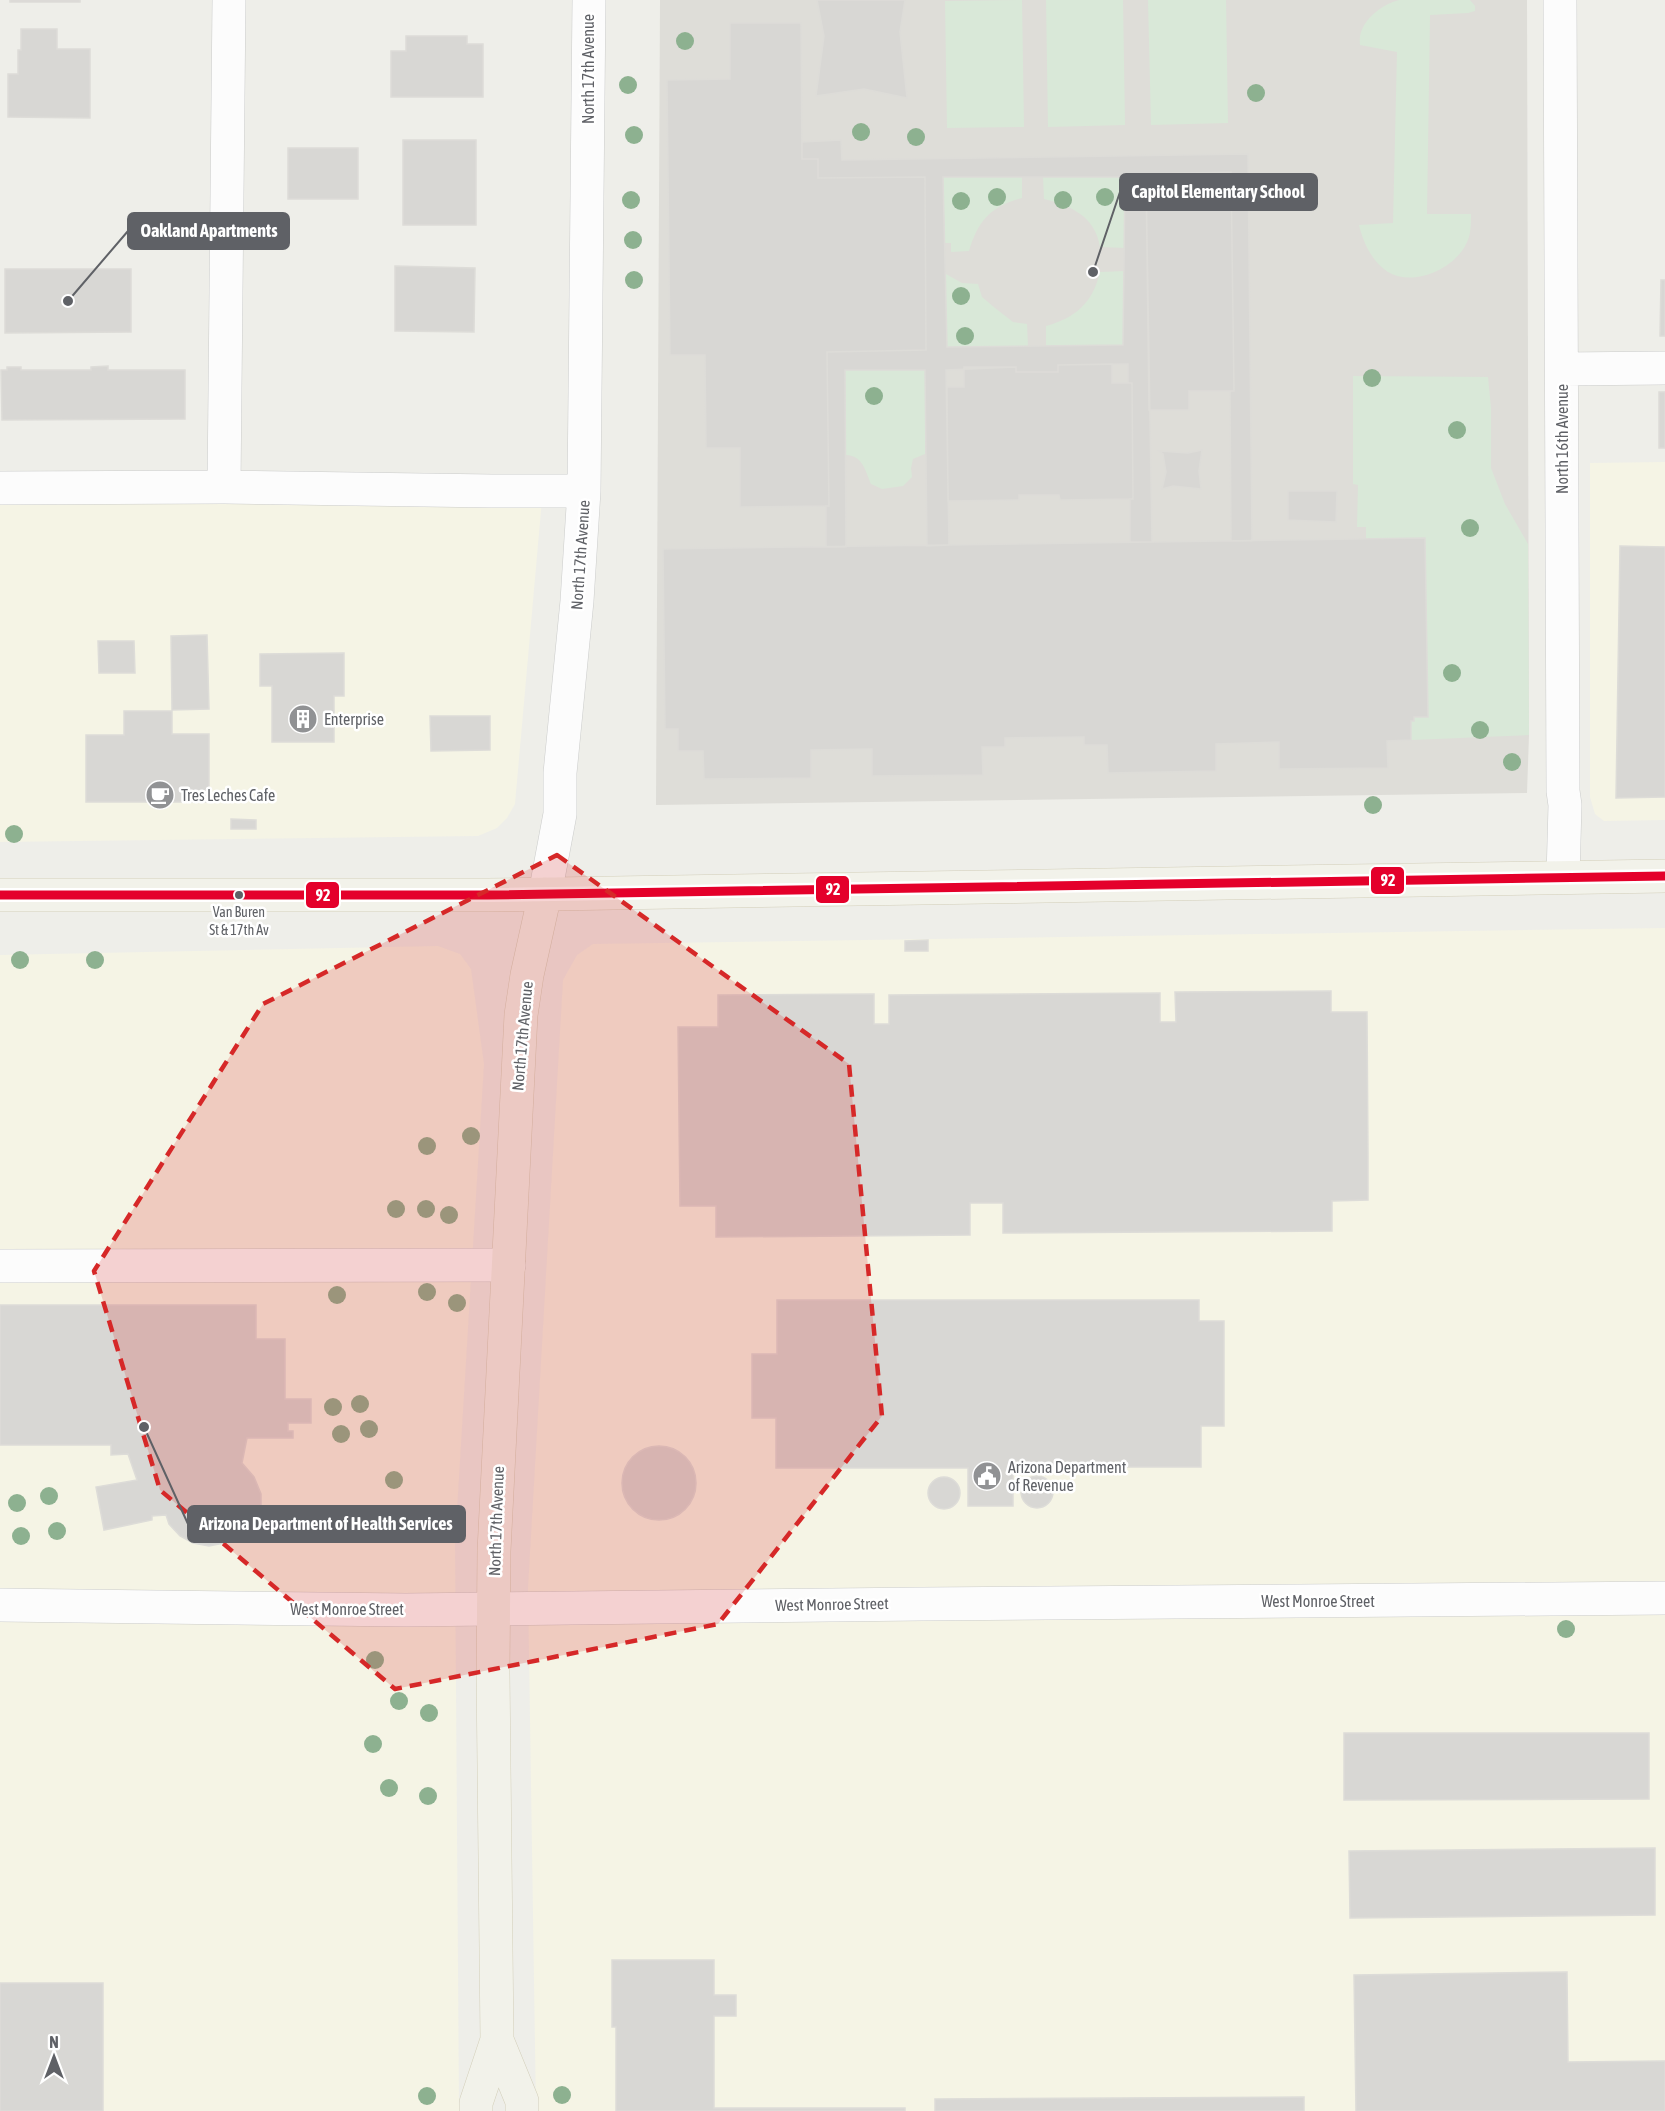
<svg xmlns="http://www.w3.org/2000/svg" width="1665" height="2111" font-family="'Asap Condensed',sans-serif">
<style>
.commercial{fill:#f5f4e5}
.education{fill:#deddd8}
.green{fill:#d9e8d8}
.building{fill:#d8d7d4;stroke:#dddcd8;stroke-width:1.5;fill-rule:evenodd}
.lines{fill:none;stroke-linecap:round;stroke-linejoin:round}
.minor-casing{stroke:#cbcccb;stroke-width:34}
.major-casing{stroke:#d3cfba;stroke-width:34}
.minor{stroke:#fcfcfc;stroke-width:33}
.major{stroke:#f2f2ea;stroke-width:33}
.bus-1-casing{stroke:#fff;stroke-width:14}
.bus-1{stroke:#e4002b;stroke-width:9}
.tree{fill:#8db190}
.marked{fill:#d62828;fill-opacity:0.2;stroke:#d62828;stroke-width:4.5;stroke-dasharray:12 8;stroke-linejoin:round}
.bus-dot{fill:#5f6166;stroke:#fff;stroke-width:2}
.labels{text-anchor:middle;dominant-baseline:central;stroke-width:5;stroke-linejoin:round;paint-order:stroke}
.bus-label{font-size:14px;fill:#5f6166;stroke:#fff}
.street-label{font-size:16px;fill:#5f6166;stroke:#fff}
.poi-label{font-size:16px;fill:#5f6166;stroke:#fff;text-anchor:start}
.leader{fill:none;stroke:#5f6166;stroke-width:2}
.callout-dot{fill:#5f6166;stroke:#fff;stroke-width:2}
.callout{fill:#5f6166;stroke:#5f6166;stroke-width:2}
.callout-label{font-size:18px;text-anchor:middle;font-weight:bold;fill:#fff}
.line-badge{stroke:#fff;stroke-width:2}
.badge-label{font-size:16px;text-anchor:middle;font-weight:bold;fill:#fff}
</style>
<rect width="100%" height="100%" fill="#eeeee9"/>
<!-- commercial -->
<path class="commercial" d="M1665 462V820L1604 821 1595 814 1590 797V463Z
M544 477 515 804 507 818 497 828 478 836 0 842V478Z
M1665 928V2111H536L528 1588 563 980 577 955 593 944Z
M438 946 460 954 471 969 484 1064 455 1543 459 2111H0V955Z"/>
<!-- education -->
<path class="education" d="M660 0H1527L1529 735 1527 793 656 805Z"/>
<!-- green -->
<path class="green" d="M1022 0 1024 127 947 128 945 1Z
M1046 0H1123L1125 125 1048 127Z
M1148 0H1226L1228 123 1151 125Z
M1399 0H1470L1475 6V11L1468 13 1430 15 1427 214H1471C1471 221 1471 230 1469 237 1460 267 1415 288 1388 272 1372 262 1363 242 1359 225L1393 223 1397 52 1360 45C1357 23 1380 5 1399 0Z
M943 177H1022V198C991 206 978 221 969 251L951 252V243H945Z
M1043 177H1125L1126 248 1100 247C1095 216 1071 206 1044 199Z
M1125 271 1123 345 1046 346V326C1076 318 1093 302 1100 272Z
M944 273 962 283 978 284 982 297 995 308 1013 322 1027 324 1028 346 947 347Z
M845 370H925V454L913 459 911 468 912 477 903 486 882 489 871 484C865 470 863 456 846 455Z
M1353 376 1488 377 1491 408V468L1505 504 1528 544 1529 735 1411 740V721L1366 539V527H1357L1358 485 1353 484Z"/>
<!-- building -->
<path class="building" d="M10 0H80V2H10Z
M817 0H905L900 32 907 98 864 89 816 96 824 36Z
M730 23H801L802 159H818V178L925 177 926 350 827 352 829 506 740 507V448H706L705 355H670L667 80 730 79Z
M21 29H57V49H90V118L8 117V74H18V50H21Z
M406 36H467V44H483V97H391V51H406Z
M403 140H476V225H403Z
M841 140 842 160 1248 154 1252 541H1231L1230 391H1234L1231 172 1146 174 1152 542H1130V499H1133L1132 383H1128V364L1058 365V372H1016V367L946 370 949 545 927 546 925 370H845L846 547H826V506H829L827 352 926 350 925 177 818 178V159H802V142ZM943 177H1125L1123 345 947 347Z
M288 148H358V199H288Z
M1231 172 1234 391H1189V410H1149L1146 174Z
M395 266 475 268 474 332 395 331Z
M5 269H131V332L5 333Z
M1661 280H1665V336H1660Z
M1112 364V383H1132L1133 499 1060 500 1059 495H1019V500L948 501 947 387H964V367H1016V372H1058V365Z
M108 366V370H185V419L2 420 1 370H7V367H21V370H91V367Z
M1659 392H1665V448H1659Z
M1202 450 1199 471 1201 489 1173 486 1162 489 1166 472 1163 454 1159 451 1188 453Z
M1288 491H1337L1336 522 1288 520Z
M1425 538 1428 717H1414V721H1411V740L1387 741 1388 768 1279 769V742L1216 744V771L1108 773 1107 745H1084V737L1005 738V747H982L983 775 872 776V749L811 750V778L704 779 703 751H678V729H665L663 549Z
M1620 546 1665 547V797L1616 798Z
M207 635 209 709 172 710 171 636Z
M98 641H134L135 673H99Z
M344 653V696H334V742H272V686H260V654Z
M124 711H172V734H209V802H86V735H124Z
M430 716H490V750L431 751Z
M231 819 256 820V829H231Z
M928 940V951H905V941Z
M1331 991V1012H1367L1368 1156V1200L1332 1201V1231L1003 1233V1203H970V1235L716 1237V1206H680L678 1027H718V995L874 994V1024H889V995L1160 993V1022H1176L1175 992Z
M777 1300H1199V1321H1224V1426H1201V1467H1013V1506H968V1468H776V1418H752V1354H777Z
M0 1305H256V1339H285V1399H311V1423H288V1431H293V1438H247L242 1463 254 1477 261 1494V1513L255 1530 248 1538 240 1532 224 1543 209 1546 193 1543 180 1536 169 1524 166 1515 152 1516V1520L104 1530 96 1487 137 1480 128 1454 111 1455V1445H0Z
M622 1483a37 37 0 1 1 74 0a37 37 0 1 1-74 0Z
M1021 1492a16 16 0 1 1 32 0a16 16 0 1 1-32 0Z
M928 1493a16 16 0 1 1 32 0a16 16 0 1 1-32 0Z
M1344 1733H1649V1799L1344 1800Z
M1655 1848V1915L1350 1918 1349 1851Z
M612 1960H714V1995H736V2016H714V2108H905V2111H616V2027H612Z
M1567 1972 1568 2062 1665 2061V2111H1356L1354 1975Z
M0 1983H103V2111H0Z
M1304 2097V2111H935V2099Z"/>
<g class="lines">
<!-- minor casing -->
<g class="minor-casing">
<path id="minor" d="M1560 0 1563 791 1565 805 1563 877
M1562 369 1665 368
M224 487 229 0
M0 488 224 487 492 491H584
M545 894 560 814V773L577 601 584 491 589 0
M0 1266 509 1265
M0 1605 406 1610 922 1604 1665 1598"/>
</g>
<!-- major casing -->
<g class="major-casing">
<path id="major" d="M0 895H488L1665 876
M497 2040 522 2101V2111
M476 2111V2103L497 2040 493 1673 494 1551 521 1015 527 975 545 894"/>
</g>
<!-- minor -->
<use href="#minor" class="minor"/>
<!-- major -->
<use href="#major" class="major"/>
<!-- bus-1 casing -->
<g class="bus-1-casing">
<path id="bus-1" d="M0 895H488L1665 876"/>
</g>
<!-- bus-1 -->
<use href="#bus-1" class="bus-1"/>
</g>
<!-- trees -->
<g class="tree">
<circle cx="685" cy="41" r="9"/>
<circle cx="628" cy="85" r="9"/>
<circle cx="1256" cy="93" r="9"/>
<circle cx="861" cy="132" r="9"/>
<circle cx="634" cy="135" r="9"/>
<circle cx="916" cy="137" r="9"/>
<circle cx="997" cy="197" r="9"/>
<circle cx="1105" cy="197" r="9"/>
<circle cx="631" cy="200" r="9"/>
<circle cx="1063" cy="200" r="9"/>
<circle cx="961" cy="201" r="9"/>
<circle cx="633" cy="240" r="9"/>
<circle cx="634" cy="280" r="9"/>
<circle cx="961" cy="296" r="9"/>
<circle cx="965" cy="336" r="9"/>
<circle cx="1372" cy="378" r="9"/>
<circle cx="874" cy="396" r="9"/>
<circle cx="1457" cy="430" r="9"/>
<circle cx="1470" cy="528" r="9"/>
<circle cx="1452" cy="673" r="9"/>
<circle cx="1480" cy="730" r="9"/>
<circle cx="1512" cy="762" r="9"/>
<circle cx="1373" cy="805" r="9"/>
<circle cx="14" cy="834" r="9"/>
<circle cx="20" cy="960" r="9"/>
<circle cx="95" cy="960" r="9"/>
<circle cx="471" cy="1136" r="9"/>
<circle cx="427" cy="1146" r="9"/>
<circle cx="396" cy="1209" r="9"/>
<circle cx="426" cy="1209" r="9"/>
<circle cx="449" cy="1215" r="9"/>
<circle cx="427" cy="1292" r="9"/>
<circle cx="337" cy="1295" r="9"/>
<circle cx="457" cy="1303" r="9"/>
<circle cx="360" cy="1404" r="9"/>
<circle cx="333" cy="1407" r="9"/>
<circle cx="369" cy="1429" r="9"/>
<circle cx="341" cy="1434" r="9"/>
<circle cx="394" cy="1480" r="9"/>
<circle cx="49" cy="1496" r="9"/>
<circle cx="17" cy="1503" r="9"/>
<circle cx="57" cy="1531" r="9"/>
<circle cx="21" cy="1536" r="9"/>
<circle cx="1566" cy="1629" r="9"/>
<circle cx="375" cy="1660" r="9"/>
<circle cx="399" cy="1701" r="9"/>
<circle cx="429" cy="1713" r="9"/>
<circle cx="373" cy="1744" r="9"/>
<circle cx="389" cy="1788" r="9"/>
<circle cx="428" cy="1796" r="9"/>
<circle cx="562" cy="2095" r="9"/>
<circle cx="427" cy="2096" r="9"/>
</g>
<!-- marked area -->
<path class="marked" d="M557 855 849 1064 882 1416 718 1624 395 1689 160 1490 94 1271 263 1004Z"/>
<!-- icons -->
<defs>
<g id="building-disc" transform="scale(1.5)"><circle r="9.5" fill="#919294" stroke="#fff"/><path d="M-4-6H4V6H1V3H-1V6H-4ZM-2.5-4.3h1.7v1.8h-1.7ZM.8-4.3h1.7v1.8H.8ZM-2.5-1h1.7V.8h-1.7ZM.8-1h1.7V.8H.8Z" fill="#fff"/></g>
<g id="cafe-disc" transform="scale(1.5)"><circle r="9.5" fill="#919294" stroke="#fff"/><path d="M-5.5-4.5H6V0H3Q3 3.5 0 3.5H-2.5Q-5.5 3.5-5.5 0ZM3-3.2v2h1.7v-2ZM-6 4.5H4V6H-6Z" fill="#fff"/></g>
<g id="civic-disc" transform="scale(1.5)"><circle r="9.5" fill="#919294" stroke="#fff"/><path d="M-.6-6.5H3V-4.5H.6V-3L4-1V1h2V6H-6V1h2V-1L-.6-3ZM-1.2 2.5V6h2.4V2.5Z" fill="#fff"/></g>
</defs>
<g fill-rule="evenodd">
<use href="#building-disc" x="303" y="719"/>
<use href="#cafe-disc" x="160" y="795"/>
<use href="#civic-disc" x="987" y="1476"/>
</g>
<!-- markers -->
<circle class="bus-dot" cx="239" cy="895" r="5"/>
<g class="labels">
<!-- bus labels -->
<g class="bus-label">
<text x="239" y="912">Van Buren<tspan x="239" dy="18">St &amp; 17th Av</tspan></text>
</g>
<!-- street labels -->
<g class="street-label">
<text transform="translate(588 69) rotate(-90)">North 17th Avenue</text>
<text transform="translate(1562 439) rotate(-90)">North 16th Avenue</text>
<text transform="translate(580 555) rotate(-86)">North 17th Avenue</text>
<text transform="translate(522 1036) rotate(-85)">North 17th Avenue</text>
<text transform="translate(496 1521) rotate(-88)">North 17th Avenue</text>
<text x="1318" y="1601">West Monroe Street</text>
<text transform="translate(832 1604) rotate(-1)">West Monroe Street</text>
<text x="347" y="1609">West Monroe Street</text>
</g>
<!-- poi labels -->
<g class="poi-label">
<text x="324" y="719">Enterprise</text>
<text x="181" y="795">Tres Leches Cafe</text>
<text x="1008" y="1467">Arizona Department<tspan x="1008" dy="18">of Revenue</tspan></text>
</g>
</g>
<!-- callouts -->
<path class="leader" d="M1093 272L1120 192M68 301L128 231M144 1427L188 1524"/>
<g class="callout-dot">
<circle cx="1093" cy="272" r="6"/>
<circle cx="68" cy="301" r="6"/>
<circle cx="144" cy="1427" r="6"/>
</g>
<g class="callout">
<rect x="1120" y="174" width="197" height="36" rx="6"/>
<rect x="128" y="213" width="161" height="36" rx="6"/>
<rect x="188" y="1506" width="277" height="36" rx="6"/>
</g>
<g class="callout-label">
<text x="1218" y="198">Capitol Elementary School</text>
<text x="209" y="237">Oakland Apartments</text>
<text x="326" y="1530">Arizona Department of Health Services</text>
</g>
<g class="line-badge">
<rect x="1370" y="866" width="35" height="29" rx="6" fill="#e4002b"/>
<rect x="815" y="875" width="35" height="29" rx="6" fill="#e4002b"/>
<rect x="305" y="881" width="35" height="28" rx="6" fill="#e4002b"/>
</g>
<g class="badge-label">
<text x="1388" y="886">92</text>
<text x="833" y="895">92</text>
<text x="323" y="901">92</text>
</g>
<!-- north arrow -->
<g transform="translate(54 2057)" stroke="#ffffff" stroke-width="4.5" paint-order="stroke">
<path d="M0-4.5L10 22L0 15L-10 22Z" fill="#5f6166"/>
<text y="-9" font-size="16" font-weight="bold" text-anchor="middle" fill="#5f6166">N</text>
</g>
</svg>
